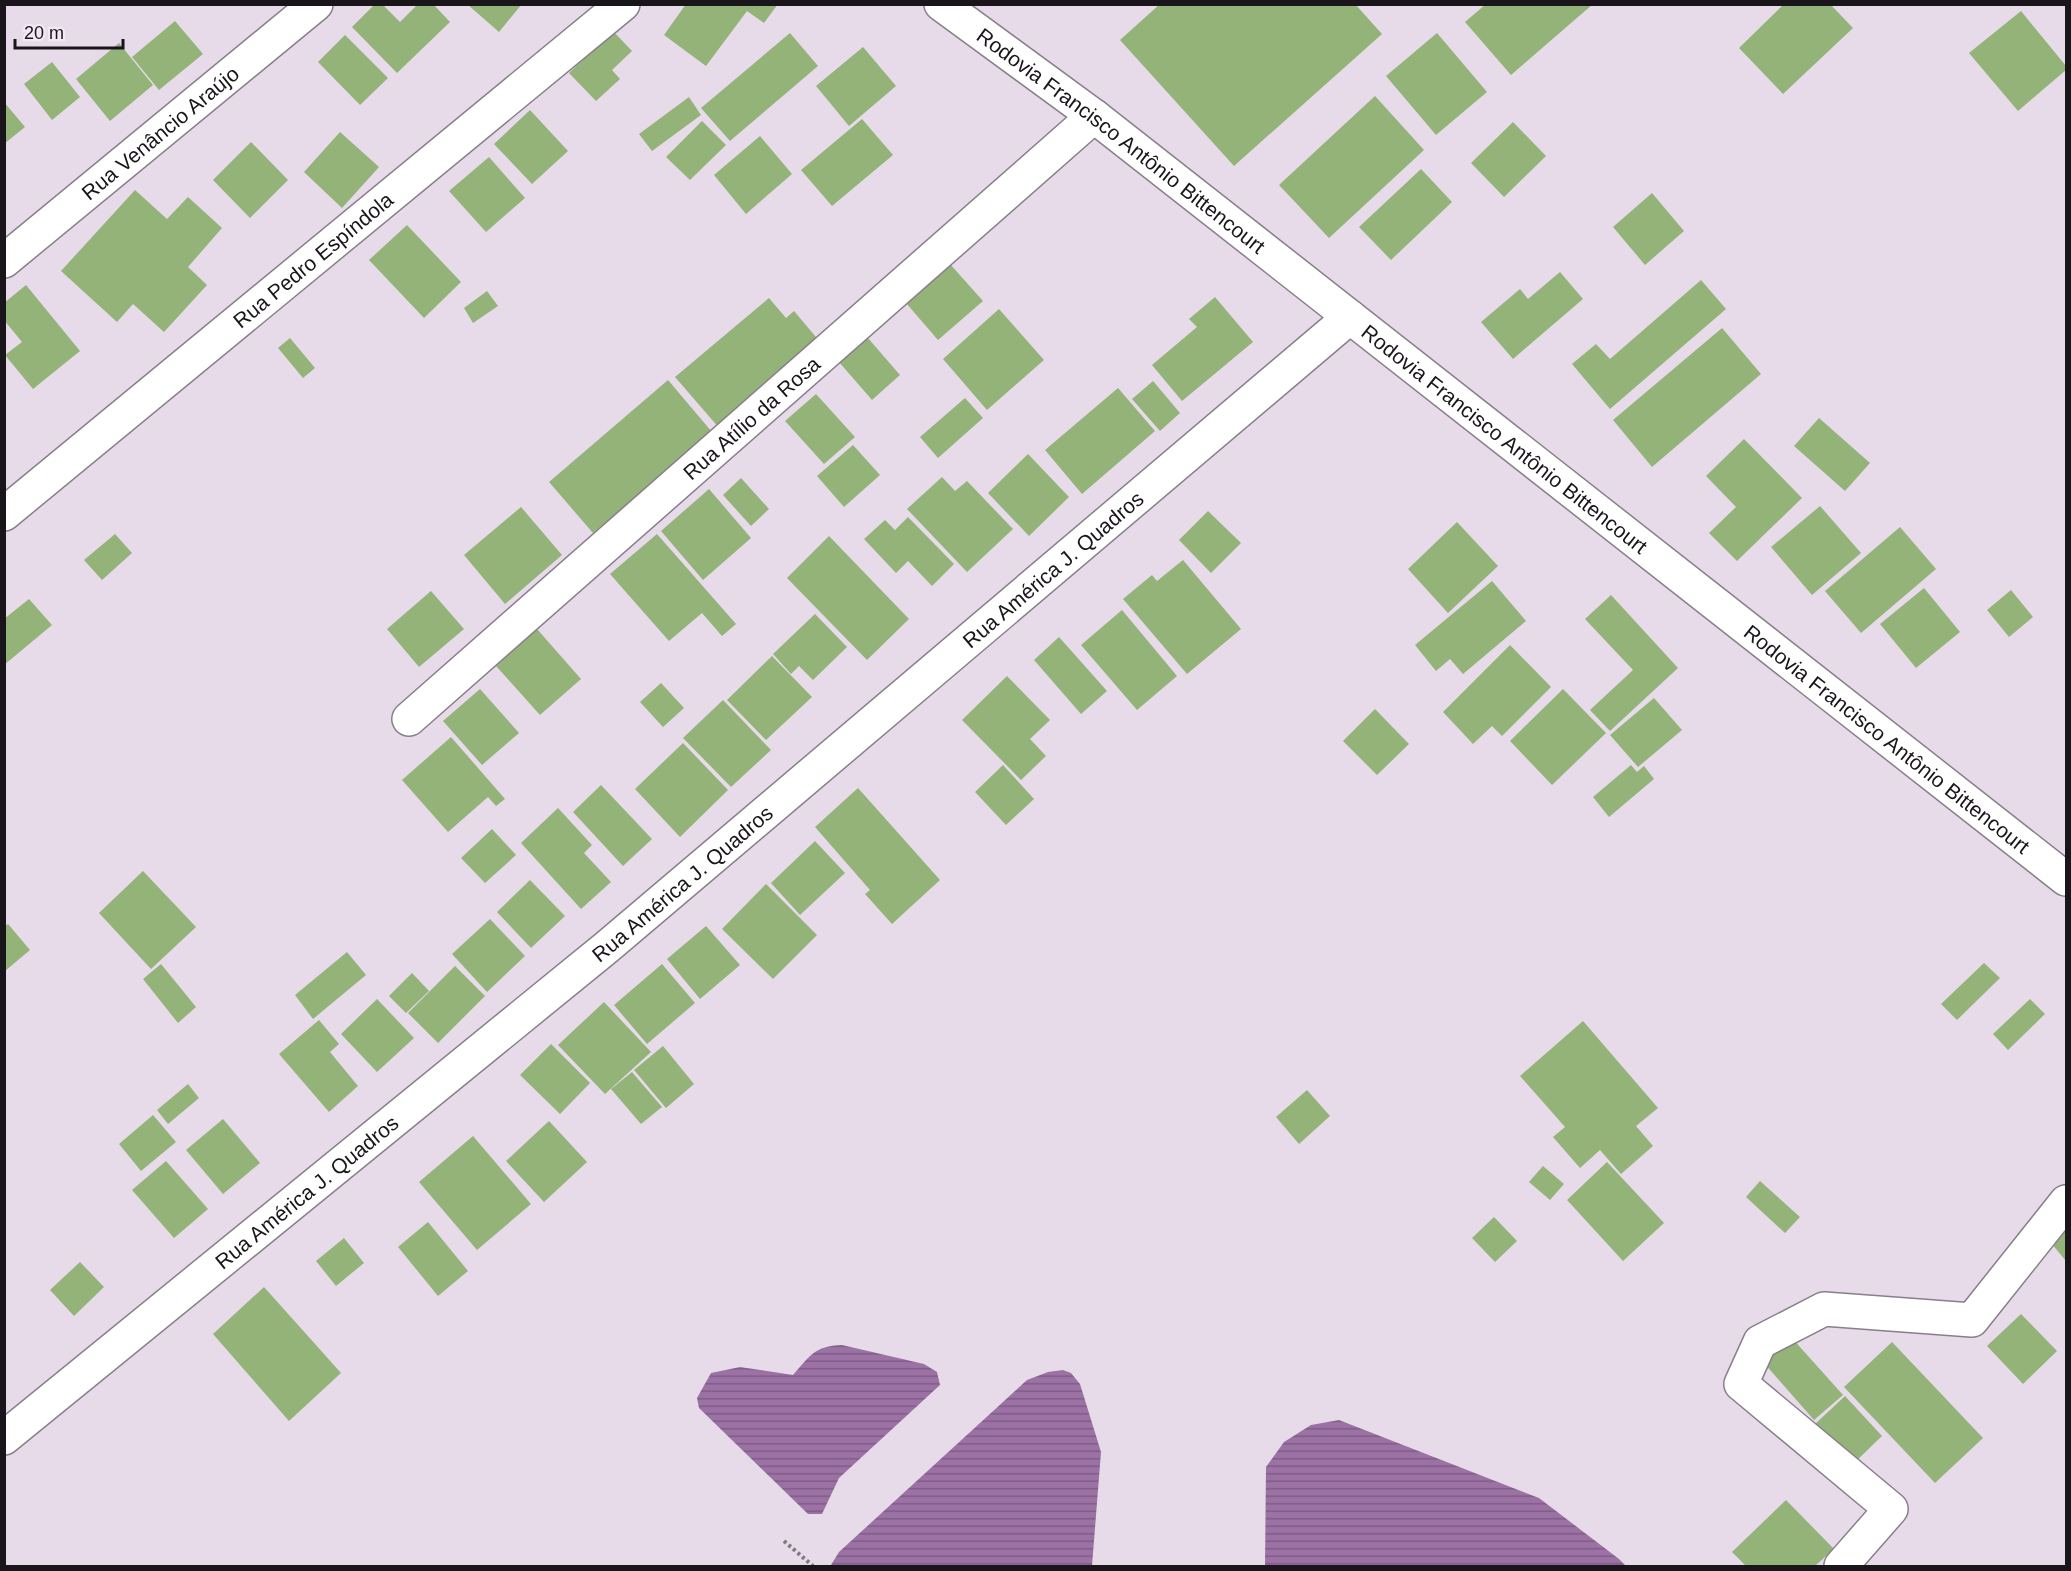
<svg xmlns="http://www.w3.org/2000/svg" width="2071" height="1571" font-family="Helvetica,sans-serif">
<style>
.water{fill:url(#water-rules)}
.building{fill:#93b379}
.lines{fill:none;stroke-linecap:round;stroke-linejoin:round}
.minor-casing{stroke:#897e8b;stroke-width:36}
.path{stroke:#817982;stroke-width:4;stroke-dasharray:3 3;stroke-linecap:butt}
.minor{stroke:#fff;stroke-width:33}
.labels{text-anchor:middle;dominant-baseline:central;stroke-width:6;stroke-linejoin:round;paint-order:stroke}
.street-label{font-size:21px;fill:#19151a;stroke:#f4e8f6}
</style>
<defs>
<pattern id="water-rules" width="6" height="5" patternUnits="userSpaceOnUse" patternTransform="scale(1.5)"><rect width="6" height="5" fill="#9c72a5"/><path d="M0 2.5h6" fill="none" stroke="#7e5c86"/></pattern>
</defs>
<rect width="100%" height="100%" fill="#e7dbe9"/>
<!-- water -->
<path class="water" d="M842 1345 924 1364 937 1372 940 1385 839 1478 822 1514H808L699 1408 697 1398 711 1373 740 1367 793 1375C810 1356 814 1346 842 1345Z
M1063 1370 1071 1373 1080 1384 1101 1452 1092 1566 831 1565 839 1552 1027 1380 1048 1372Z
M1339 1420 1539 1498 1619 1559 1626 1566H1265L1266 1467 1284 1442 1311 1425Z"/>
<!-- building -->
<path class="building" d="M375 4H382L400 22 418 4H433L450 22 397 73 352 27Z
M467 4H522L499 32Z
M686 4H778L764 23 747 11 706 66 664 35Z
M1160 4H1355L1382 34 1234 166 1120 40Z
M1486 4H1593L1511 75 1465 22Z
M1784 4H1830L1853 28 1783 94 1739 48Z
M2021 11 2066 66V70L2018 111 1969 53Z
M175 21 203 54 159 90 132 57Z
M613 31 632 51 612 70 620 79 596 101 569 73Z
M790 33 818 66 730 141 701 108Z
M1437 33 1487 92 1436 135 1386 76Z
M345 35 388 78 360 105 318 62Z
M119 43 153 85 110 121 76 79Z
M863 47 896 86 849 126 816 86Z
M52 62 80 97 52 120 24 84Z
M1375 96 1424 150 1329 238 1279 185Z
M689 97 701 115 652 151 639 134Z
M4 102 25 127 4 144Z
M530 110 568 151 532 184 494 144Z
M862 119 893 155 832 206 801 170Z
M702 121 726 145 690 180 666 157Z
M1513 122 1546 156 1504 197 1471 163Z
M340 132 379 167 342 208 304 172Z
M760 136 792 174 746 214 714 175Z
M251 142 288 180 250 218 213 180Z
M489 157 525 198 486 232 449 191Z
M1421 169 1452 202 1391 260 1359 227Z
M135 190 167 219 188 197 222 228 188 267 207 285 164 332 133 304 117 322 61 271Z
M1652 193 1684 231 1645 265 1613 227Z
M407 225 461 282 424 318 369 260Z
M950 264 983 301 938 340 906 303Z
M1560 272 1583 299 1513 359 1481 322 1520 289 1528 299Z
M1701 280 1726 309 1610 409 1572 364 1596 344 1610 359Z
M26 285 80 351 33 389 5 355 22 342 4 320V303Z
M487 291 498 306 473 323 464 308Z
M1215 297 1253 342 1182 401 1152 365 1197 327 1189 319Z
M769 298 786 318 794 311 821 343 720 429 675 377Z
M999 309 1044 360 987 410 943 359Z
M1722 328 1761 374 1652 467 1613 420Z
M867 337 900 375 872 400 839 362Z
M290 338 315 368 303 378 278 348Z
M668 380 712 432 593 533 549 482Z
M1153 381 1180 413 1160 431 1132 399Z
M1118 388 1155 431 1082 494 1045 450Z
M816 394 855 437 824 464 785 421Z
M965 398 983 418 938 458 920 437Z
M1819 418 1870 463 1845 491 1794 446Z
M1744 439 1802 498 1737 561 1709 533 1736 507 1706 476Z
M853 445 880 475 844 507 817 476Z
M1028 454 1069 497 1029 536 988 493Z
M942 477 955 491 967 481 1013 529 967 572 907 509Z
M741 478 769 509 751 526 723 495Z
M709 489 751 538 703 580 661 531Z
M1820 506 1861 553 1812 595 1771 547Z
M521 507 562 555 505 604 464 555Z
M1208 511 1241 543 1211 573 1179 540Z
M908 517 954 564 932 586 908 561 896 573 864 539 885 520 895 530Z
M1457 522 1498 566 1448 613 1408 569Z
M1900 527 1936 569 1861 633 1825 591Z
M115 534 132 553 102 580 84 560Z
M657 534 736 624 722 636 702 613 669 641 610 574Z
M829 536 909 619 867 660 787 578Z
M1183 560 1241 629 1187 674 1123 599 1152 575 1157 581Z
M1492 581 1526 621 1463 674 1450 659 1436 671 1415 645Z
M1924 588 1960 632 1916 668 1880 624Z
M2011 590 2033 617 2009 637 1987 610Z
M431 591 464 629 419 667 387 629Z
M1611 595 1678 668 1610 731 1590 710 1633 670 1585 619Z
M29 599 52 625 4 665V619Z
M1122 610 1177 676 1137 710 1081 645Z
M815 614 847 647 813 680 799 666 791 674 773 654Z
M537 629 581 679 540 715 496 666Z
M1059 637 1107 691 1081 714 1034 660Z
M1510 645 1551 687 1502 736 1492 726 1473 744 1443 712Z
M772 656 812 697 766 740 727 700Z
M1007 676 1050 720 1030 739 1046 756 1021 780 962 720Z
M661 683 684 708 663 727 640 702Z
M480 689 519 733 482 765 443 721Z
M1563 689 1606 733 1552 785 1510 741Z
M1654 698 1682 730 1638 767 1610 735Z
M723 700 771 750 731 787 683 738Z
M1375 709 1409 744 1377 775 1343 741Z
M451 737 505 799 496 806 488 797 448 832 402 780Z
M683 743 728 790 680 837 635 789Z
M1003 765 1034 799 1006 825 975 792Z
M1631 765 1637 772 1644 766 1654 779 1609 817 1593 797Z
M601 785 652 839 623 866 573 812Z
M858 788 940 880 892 924 865 894 870 890 815 827Z
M558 808 592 845 584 853 611 882 581 909 521 843Z
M492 829 516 855 485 883 461 858Z
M815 841 845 873 800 915 771 883Z
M143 871 196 927 151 969 99 913Z
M530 880 565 916 531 948 497 912Z
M766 884 817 935 773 979 722 929Z
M490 919 525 956 487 992 452 954Z
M8 924 30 950 5 971V926Z
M706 926 740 965 700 999 667 959Z
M347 952 366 975 313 1019 295 995Z
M1984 963 2000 978 1957 1020 1941 1004Z
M161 964 196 1007 178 1023 143 979Z
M662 964 695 1003 647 1044 614 1005Z
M455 966 485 996 438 1043 408 1013Z
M412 973 429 991 406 1013 389 996Z
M377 999 414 1038 377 1072 341 1034Z
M2030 999 2045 1014 2008 1050 1993 1034Z
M604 1002 651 1052 605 1094 558 1045Z
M319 1020 339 1044 330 1052 358 1086 329 1112 279 1054Z
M1583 1021 1658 1108 1636 1126 1653 1146 1621 1174 1600 1150 1580 1168 1553 1137 1565 1127 1520 1076Z
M551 1044 590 1083 560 1114 520 1075Z
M663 1046 694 1084 666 1108 634 1070Z
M632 1072 662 1107 641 1124 611 1089Z
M188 1084 199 1098 168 1124 157 1110Z
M1307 1090 1330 1116 1299 1144 1276 1117Z
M153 1115 176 1142 141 1171 119 1144Z
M223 1119 260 1163 223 1194 186 1150Z
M549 1121 587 1162 544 1202 506 1161Z
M473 1136 531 1204 477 1250 419 1182Z
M166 1161 208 1209 174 1238 132 1190Z
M1607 1162 1664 1223 1623 1261 1567 1200Z
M1543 1166 1564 1184 1550 1200 1529 1182Z
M1760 1181 1800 1217 1785 1233 1746 1197Z
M1494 1217 1517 1241 1495 1262 1472 1238Z
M428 1222 468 1271 438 1296 398 1247Z
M2066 1229V1261L2051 1243Z
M344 1238 364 1263 336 1286 316 1261Z
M80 1262 104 1287 74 1316 50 1290Z
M264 1287 341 1373 289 1421 213 1334Z
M2021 1314 2057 1351 2023 1384 1987 1346Z
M1791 1337 1843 1395 1814 1420 1763 1362Z
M1892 1342 1983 1438 1935 1483 1844 1387Z
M1845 1396 1882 1436 1852 1465 1814 1425Z
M1786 1500 1834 1549 1815 1566H1746L1732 1552Z"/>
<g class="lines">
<!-- minor casing -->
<g class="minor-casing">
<g id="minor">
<path id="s1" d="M941 4 1094 116 2066 879"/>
<path id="s2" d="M4 261 316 4"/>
<path id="s3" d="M4 514 623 4"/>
<path id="s4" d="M409 719 1094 116"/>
<path id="s5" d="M4 1438 607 947 1350 317"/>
<path d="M1841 1566 1891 1509 1741 1384 1760 1342 1824 1309 1972 1320 2066 1202"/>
</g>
</g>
<!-- path -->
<path class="path" d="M784 1541 813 1566"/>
<!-- minor -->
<use href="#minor" class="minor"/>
</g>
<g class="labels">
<!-- street labels -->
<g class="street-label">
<text stroke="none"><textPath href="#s2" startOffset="202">Rua Venâncio Araújo</textPath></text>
<text stroke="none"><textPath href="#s1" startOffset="226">Rodovia Francisco Antônio Bittencourt</textPath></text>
<text stroke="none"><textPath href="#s3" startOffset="400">Rua Pedro Espíndola</textPath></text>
<text stroke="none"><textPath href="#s4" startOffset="456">Rua Atílio da Rosa</textPath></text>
<text stroke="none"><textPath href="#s1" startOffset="712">Rodovia Francisco Antônio Bittencourt</textPath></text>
<text stroke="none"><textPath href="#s5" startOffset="1362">Rua América J. Quadros</textPath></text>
<text stroke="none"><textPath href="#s1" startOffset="1198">Rodovia Francisco Antônio Bittencourt</textPath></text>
<text stroke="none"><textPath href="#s5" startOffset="876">Rua América J. Quadros</textPath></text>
<text stroke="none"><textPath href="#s5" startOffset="390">Rua América J. Quadros</textPath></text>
</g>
</g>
<!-- border -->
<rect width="2071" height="1571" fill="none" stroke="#19151a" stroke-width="12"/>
<!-- scale -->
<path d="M15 39v9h108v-9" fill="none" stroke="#19151a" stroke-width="3"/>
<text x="24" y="39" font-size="18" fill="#19151a" stroke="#f4e8f6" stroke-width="4.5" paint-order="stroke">20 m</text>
</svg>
